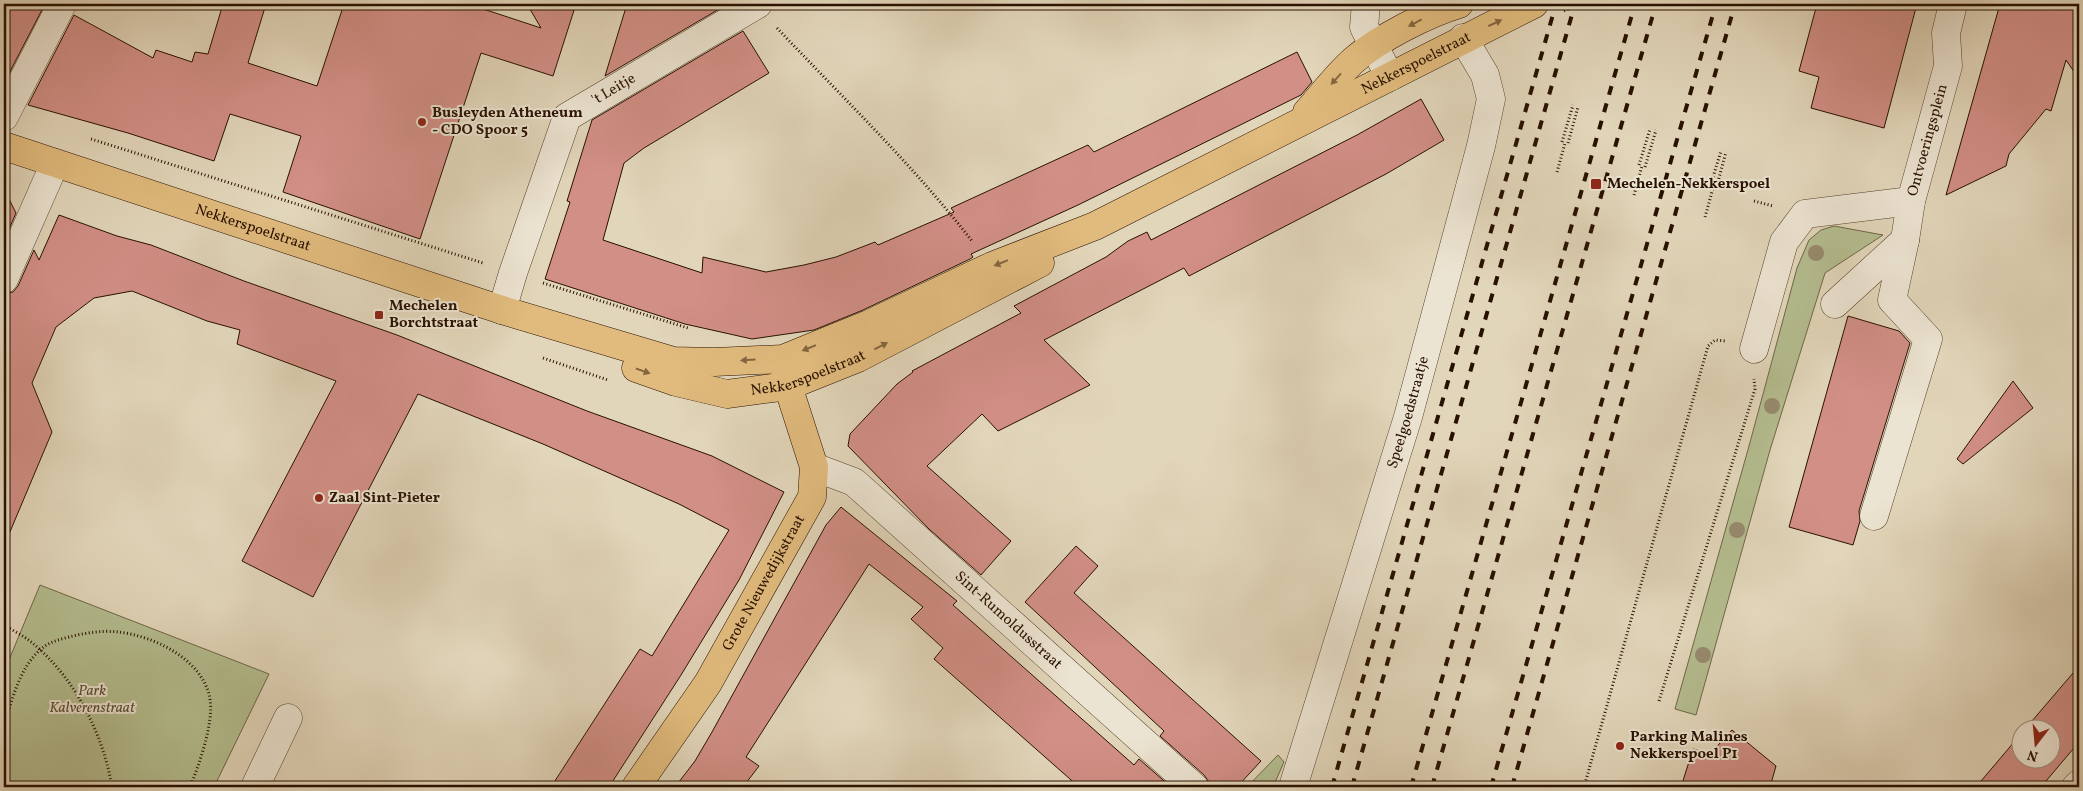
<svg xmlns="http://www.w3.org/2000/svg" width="2083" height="791" font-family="Vollkorn,serif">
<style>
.green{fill:#b4bd8f;stroke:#6e6648}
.building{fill:#d28f86;stroke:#281000}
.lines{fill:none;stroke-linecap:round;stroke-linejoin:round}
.minor-casing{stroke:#56422e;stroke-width:29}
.major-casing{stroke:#281000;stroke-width:29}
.path{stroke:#281000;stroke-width:3;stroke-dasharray:1 2.5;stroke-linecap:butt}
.minor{stroke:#ece4d2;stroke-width:28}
.major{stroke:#e1bb7d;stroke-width:28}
.rail{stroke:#281000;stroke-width:4;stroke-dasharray:9 9;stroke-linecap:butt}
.tree{fill:#978b6f}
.oneway{fill:#84663e}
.poi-dot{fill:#8f2418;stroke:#ece4d2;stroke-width:2}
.labels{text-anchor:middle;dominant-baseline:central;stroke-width:4;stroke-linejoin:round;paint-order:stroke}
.street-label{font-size:15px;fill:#281000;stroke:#ece4d2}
.poi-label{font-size:15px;font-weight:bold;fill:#281000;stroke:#ece4d2;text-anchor:start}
.park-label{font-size:15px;font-style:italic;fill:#594d32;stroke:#ece4d2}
</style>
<rect width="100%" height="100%" fill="#e2d6ba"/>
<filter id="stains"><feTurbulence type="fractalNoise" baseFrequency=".004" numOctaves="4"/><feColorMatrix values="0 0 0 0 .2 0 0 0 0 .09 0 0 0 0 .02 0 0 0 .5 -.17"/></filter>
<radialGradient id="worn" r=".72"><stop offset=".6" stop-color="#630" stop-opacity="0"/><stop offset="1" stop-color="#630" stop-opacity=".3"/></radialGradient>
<!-- green -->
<path class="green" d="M1834 226 1883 235 1825 273 1770 450 1696 715 1675 709 1749 446 1797 268 1809 240 1821 230Z
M40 585 269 674 214 787H4V672Z
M1278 755 1284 762 1273 787H1247Z"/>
<!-- building -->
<path class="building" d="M4 4H45L4 83Z
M223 4H266L248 63 317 86 344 4H468L541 28 527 4H576L553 76 481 53 420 239 283 192 301 136 230 114 214 161 128 133 28 105 74 15 153 58 156 50 192 62 195 52 208 54Z
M627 4H725L726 5 605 76Z
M1817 4H1917L1884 128 1811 108 1819 77 1799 71Z
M2000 4H2079V79L2066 60 2051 111 2046 109 2009 154 2006 166 1946 195Z
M743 31 769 73 644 148 624 163 603 240 702 273 703 257 766 272 804 265 836 257 875 242 878 245 954 212 951 208 1088 145 1094 152 1297 52 1312 82 1301 95 1078 205 971 254 973 257 970 259 863 310 814 330 752 339 685 324 545 279 570 202 567 201 592 120Z
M1421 99 1444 140 1386 174 1189 276 1184 268 1044 340 1090 385 998 431 982 414 927 466 1011 541 981 575 929 529 848 446 850 434 897 384 913 372 912 371 1021 313 1014 306 1106 257 1128 241 1147 232 1151 240 1357 135Z
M4 189 16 213 4 241Z
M59 215 117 236 151 245 244 281 397 335 587 411 712 456 784 492 739 580 681 675 609 787H551L640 649 652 656 729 530 679 504 543 444 418 394 313 597 242 561 336 381 237 344 240 330 207 321 132 291 94 298 56 327 32 383 52 432 4 546V294L13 292 18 286 34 250 39 260Z
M1848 316 1899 331 1910 343 1859 511 1860 521 1853 545 1789 527Z
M2013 381 2033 408 1963 464 1957 459Z
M841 507 957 601 953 605 1134 765 1139 759 1171 787H1079L934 659 943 648 911 619 923 607 869 564 746 757 759 766 743 787H675L695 761 712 732 826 525Z
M1076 546 1098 566 1074 593 1261 761 1237 787H1209V782L1204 775 1160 736 1164 731 1025 602Z
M2079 666V742L2041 787H1976L2020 735V758H2050V728H2026Z
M1732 730 1776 766 1770 787H1681L1693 749 1710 754Z"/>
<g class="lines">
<!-- minor casing -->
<g class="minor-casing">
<g id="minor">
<path d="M1366 4 1364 27 1390 77"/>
<path d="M4 117 62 4"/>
<path d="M4 279 55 163"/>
<path d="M1835 304 1905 240"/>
<path id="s1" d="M502 310 513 273 567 117 758 4"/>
<path d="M1754 349 1784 242 1805 214 1911 201"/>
<path id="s2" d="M814 467 854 482 1194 787"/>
<path id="s3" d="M1874 516 1928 339 1892 300 1905 240 1911 201 1948 66 1946 33 1953 4"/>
<path d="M255 787 288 718"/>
<path id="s4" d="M1293 787 1408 417 1481 146 1491 99 1485 75 1463 38"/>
<path d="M2076 787 2079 784"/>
</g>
</g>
<!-- major casing -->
<g class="major-casing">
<g id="major">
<path d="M1307 112C1322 95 1337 75 1354 60 1378 39 1428 13 1459 4"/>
<path id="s5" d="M4 146 502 310 673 361 714 362 783 359 869 324 992 266 1095 226 1534 4"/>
<path id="s6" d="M636 368 676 382 727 394 788 386 858 358 1040 263"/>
<path id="s7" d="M636 787 708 683 812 497 814 467 788 386 785 370"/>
</g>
</g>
<!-- path -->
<path class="path" d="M1564 11 1579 4
M777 28C843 98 913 165 972 241
M91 139 483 263
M1562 142 1573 105
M1568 143 1578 107
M1639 165 1650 129
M1645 167 1656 130
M1557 172 1565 143
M1710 187 1721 151
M1716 189 1726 152
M1634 195 1642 166
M1754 201 1773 206
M1705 217 1713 188
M543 283 688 328
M543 358 608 380
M4 625C12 630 22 635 30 641 74 676 103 733 112 787
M1659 701 1755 389 1754 379
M4 725C12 701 19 669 39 651 48 642 58 640 69 637 84 633 103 630 118 632 154 636 203 659 210 699 214 723 199 765 190 787
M4 776 6 787
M1584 787 1708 346 1715 340 1725 341"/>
<!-- minor -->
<use href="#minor" class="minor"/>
<!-- major -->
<use href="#major" class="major"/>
<!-- rail -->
<path class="rail" d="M1332 787 1556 4
M1352 787 1575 4
M1411 787 1635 4
M1432 787 1656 4
M1491 787 1716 4
M1512 787 1735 4"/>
</g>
<!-- trees -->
<g class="tree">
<circle cx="1816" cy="253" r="8"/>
<circle cx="1772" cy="406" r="8"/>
<circle cx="1737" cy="530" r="8"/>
<circle cx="1703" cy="655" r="8"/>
</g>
<!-- one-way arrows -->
<defs><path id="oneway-solid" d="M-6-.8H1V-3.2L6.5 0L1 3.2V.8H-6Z" transform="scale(1.25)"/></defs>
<g class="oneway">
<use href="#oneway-solid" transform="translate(1415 23) rotate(152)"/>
<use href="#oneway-solid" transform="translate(1495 23) rotate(-25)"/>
<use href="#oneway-solid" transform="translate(1336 79) rotate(132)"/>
<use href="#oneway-solid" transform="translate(1001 263) rotate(158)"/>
<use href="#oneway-solid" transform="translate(881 346) rotate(-27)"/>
<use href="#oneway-solid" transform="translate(809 348) rotate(158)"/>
<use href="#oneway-solid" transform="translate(748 360) rotate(177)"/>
<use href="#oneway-solid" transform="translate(643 371) rotate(19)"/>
</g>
<!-- markers -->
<g class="poi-dot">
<circle cx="422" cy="122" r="5"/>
<rect x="1590" y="178" width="12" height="12" rx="2.5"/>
<rect x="374" y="310" width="10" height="10" rx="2.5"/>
<circle cx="319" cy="498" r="5"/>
<circle cx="1620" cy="746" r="5"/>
</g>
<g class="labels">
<!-- street labels -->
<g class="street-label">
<text stroke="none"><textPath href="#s5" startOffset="1512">Nekkerspoelstraat</textPath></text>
<text stroke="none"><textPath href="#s1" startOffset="258">'t Leitje</textPath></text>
<text stroke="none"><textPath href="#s3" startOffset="402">Ontvoeringsplein</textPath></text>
<text stroke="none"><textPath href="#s5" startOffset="262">Nekkerspoelstraat</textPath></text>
<text stroke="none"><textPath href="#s6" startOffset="179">Nekkerspoelstraat</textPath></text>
<text stroke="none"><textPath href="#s4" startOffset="392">Speelgoedstraatje</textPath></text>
<text stroke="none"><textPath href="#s7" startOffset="241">Grote Nieuwedijkstraat</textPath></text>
<text stroke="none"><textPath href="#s2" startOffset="250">Sint-Rumoldusstraat</textPath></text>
</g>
<!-- poi labels -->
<g class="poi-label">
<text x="432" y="113">Busleyden Atheneum<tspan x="432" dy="17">- CDO Spoor 5</tspan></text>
<text x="1607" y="184">Mechelen-Nekkerspoel</text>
<text x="389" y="306">Mechelen<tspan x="389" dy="17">Borchtstraat</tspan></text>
<text x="329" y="498">Zaal Sint-Pieter</text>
<text x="1630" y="737">Parking Malines<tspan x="1630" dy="17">Nekkerspoel P1</tspan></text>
</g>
<!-- park labels -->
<g class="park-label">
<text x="92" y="691">Park<tspan x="92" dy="17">Kalverenstraat</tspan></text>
</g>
</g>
<!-- margin -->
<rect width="2083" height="791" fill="none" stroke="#e2d6ba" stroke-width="20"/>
<rect x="5" y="5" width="2073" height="781" fill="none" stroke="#281000" stroke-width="2.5"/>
<rect x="10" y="10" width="2063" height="771" fill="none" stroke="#281000"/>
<!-- north arrow -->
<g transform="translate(2036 744) rotate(196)"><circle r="24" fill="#ece4d2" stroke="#9e8f7e"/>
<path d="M0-4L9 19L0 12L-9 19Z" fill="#8f2418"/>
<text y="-8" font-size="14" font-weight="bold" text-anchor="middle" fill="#281000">N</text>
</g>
<rect width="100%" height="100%" filter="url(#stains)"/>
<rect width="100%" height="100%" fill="url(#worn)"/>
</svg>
